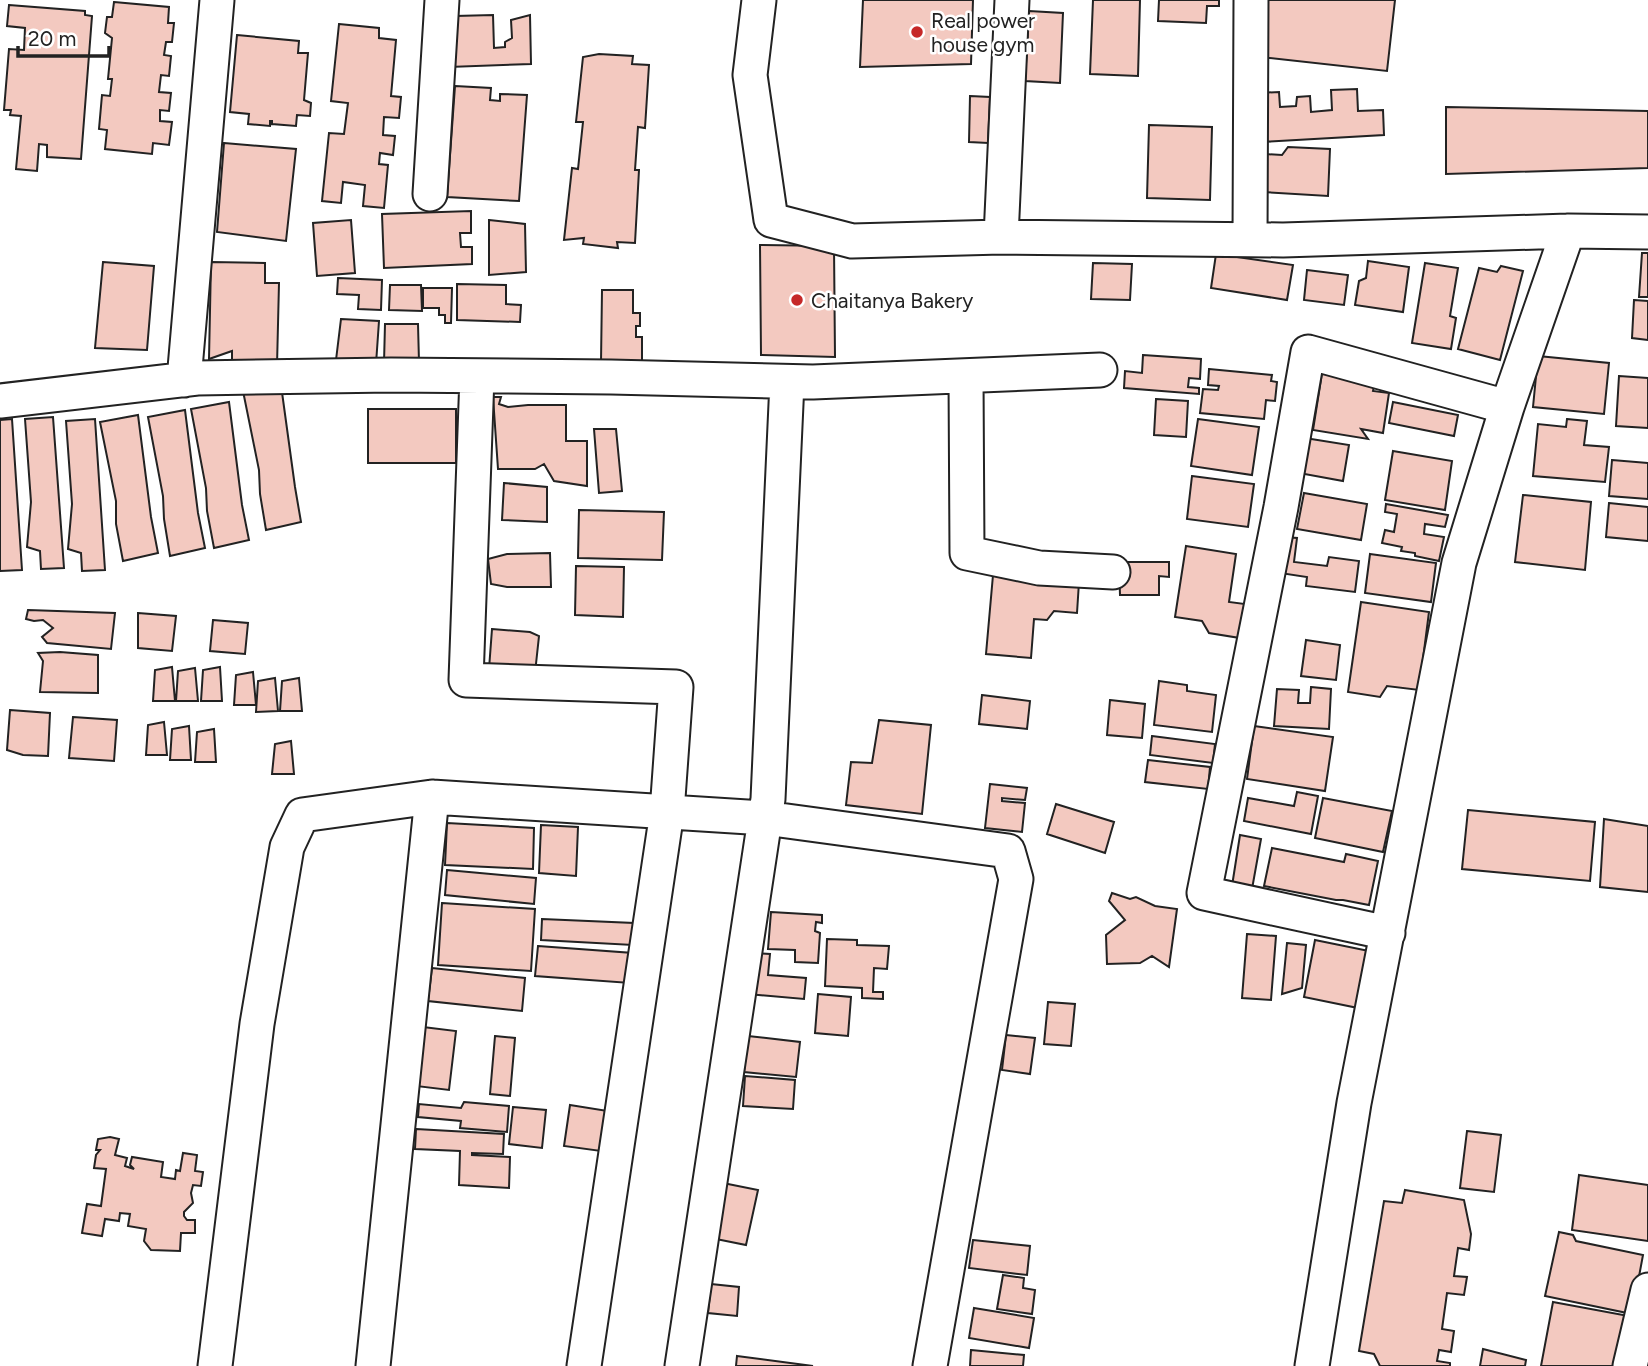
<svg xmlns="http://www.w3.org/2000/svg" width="1648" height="1366" font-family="Figtree,sans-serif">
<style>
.building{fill:#f3c9c0;stroke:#222;stroke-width:2}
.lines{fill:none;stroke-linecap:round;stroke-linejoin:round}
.minor-casing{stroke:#222;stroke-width:37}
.minor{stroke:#fff;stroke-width:33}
.poi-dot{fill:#c62828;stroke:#fff;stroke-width:2.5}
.labels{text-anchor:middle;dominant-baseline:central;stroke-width:5;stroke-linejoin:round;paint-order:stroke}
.poi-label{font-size:21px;fill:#222;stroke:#fff;text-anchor:start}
</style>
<rect width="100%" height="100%" fill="#fff"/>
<!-- building -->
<path class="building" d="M863 0H973L971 64 860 67Z
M1093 0H1140L1138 76 1090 74Z
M1159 0H1219V6H1207L1206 23 1158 21Z
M1268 0H1395L1387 71 1261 57Z
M114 2 169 7 168 23H174L172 42H166L164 55 171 56 169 76 161 75 159 92 171 93 169 111 160 110V121L172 122 169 145 153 143 152 154 105 149 107 130 99 129 102 95 110 96 112 79H108L112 38 105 33 107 17H112Z
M9 5 85 11V15L92 16 81 159 47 157V145L39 144 37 171 16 169 21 116 10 115 11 110H4L9 49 24 50 25 28 7 26Z
M1029 11 1063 13 1060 83 1025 81Z
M493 15 494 48 505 47V42L512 38 511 20 530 15 531 64 449 67 455 16Z
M339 24 379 28V38L396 40 391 96 401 97 399 118 384 117 383 135 395 136 393 155 380 153 379 164 388 165 384 208 363 206 365 185 343 182 341 203 322 201 329 133 344 134 348 103 331 101Z
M237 35 299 41 298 53H308L304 100 311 103 310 116 297 115 296 126 272 124V121H270V126L248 124 249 114 230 112Z
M599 54 633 56 632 64 649 65 645 128 638 127 635 170H639L635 243 617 242 618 248 583 244 584 238 564 240 572 168 578 169 583 122H576L583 57Z
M455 86 491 88 490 100 500 101V94L527 95 519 201 447 197Z
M1357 89 1358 111 1383 110 1384 135 1261 142 1258 93 1279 92 1280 107 1296 106 1297 97 1310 96 1311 112 1332 110 1331 90Z
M970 96 990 97 988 143 969 142Z
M1446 107 1648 111V168L1446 174Z
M1149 125 1212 127 1210 200 1147 198Z
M224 143 296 149 286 241 217 232Z
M1288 147 1330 149 1328 196 1263 192 1265 154 1282 155Z
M471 211V233H460L461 247H472V264L384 268 382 214Z
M351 220 355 273 317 276 313 223Z
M489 220 525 224 526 272 489 275Z
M760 245 834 246 835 357 761 355Z
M1642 253H1648V297H1639Z
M1216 254 1293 265 1287 300 1211 288Z
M1368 261 1409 267 1403 312 1355 305 1359 281 1366 278Z
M103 262 154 266 147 350 95 348Z
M211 262 265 263V283H279L277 366H232V351L209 359Z
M1093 263 1132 264 1130 300 1091 299Z
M1425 263 1458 268 1450 316 1456 318 1451 349 1412 343Z
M1501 266 1523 271 1500 360 1458 349 1479 268 1497 272Z
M1307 270 1348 275 1344 305 1304 300Z
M338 278 382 280 381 310 358 309 359 295 337 294Z
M457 284 506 285V304L521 305 520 322 457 320Z
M390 285H421L422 311 389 310Z
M423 288H452L451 323H445V315H439V308H423Z
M602 290H633V313H640V326H636V337H642V362H601Z
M1634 300 1648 301V340L1632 338Z
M341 319 379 321 376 364 336 360Z
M385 324H418L419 362 384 363Z
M1143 355 1201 359 1200 379 1189 378 1188 387 1199 388V394L1124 388 1125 371 1142 373Z
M1538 356 1609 363 1604 414 1533 407Z
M1209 369 1272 375 1271 381 1277 382 1275 401 1266 400 1264 419 1200 413 1203 389 1218 390 1219 386 1208 385Z
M1322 373 1375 382 1373 391 1389 393 1383 433 1361 429 1368 439 1313 430Z
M1619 376 1648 378V428L1616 426Z
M281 385 295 487 301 522 266 530 260 494 259 470 243 391Z
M493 397H501L499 404 508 407 528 405H566V441H587V486L554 481 544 464 535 469H498Z
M1156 399 1188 401 1186 437 1154 435Z
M229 402 242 505 249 540 214 548 207 511 206 488 191 409Z
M1393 402 1458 415 1454 436 1389 423Z
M368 409H456V463H368Z
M185 410 198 513 205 548 170 556 164 519 163 496 148 417Z
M138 415 151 517 158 553 123 561 116 524V501L100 422Z
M53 417 64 568 41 569 40 551 27 547 31 502 25 419Z
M12 419 22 570 0 571V420Z
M95 419 105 570 82 571 81 553 68 549 72 504 66 421Z
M1198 419 1259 427 1252 475 1191 466Z
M1567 419 1587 421 1584 445 1609 447 1605 482 1533 476 1538 424 1566 427Z
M594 429H616L622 491 599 493Z
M1305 438 1349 445 1343 481 1299 473Z
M1393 451 1452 461 1445 510 1385 500Z
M1612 460 1648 463V499L1609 496Z
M1192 476 1254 484 1248 527 1187 519Z
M504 483 547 487V522L502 520Z
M1304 493 1367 504 1361 540 1297 529Z
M1523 495 1591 502 1585 570 1515 562Z
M1609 503 1648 507V541L1606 537Z
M1386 504 1448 515 1445 527 1425 524 1424 534 1444 537 1439 561 1415 556V553L1401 551 1402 547 1382 543 1385 530 1394 532 1397 514 1385 512Z
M579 510 664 512 662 560 578 558Z
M1285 537 1297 538 1294 562 1327 566 1329 557 1359 561 1355 592 1306 586 1307 577 1280 573Z
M1186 546 1236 554 1229 602 1245 604 1240 638 1209 633 1202 621 1175 617Z
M550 553 551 587H507L491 584 488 559 507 554Z
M1370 554 1436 563 1431 602 1365 593Z
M1119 562H1169V577L1159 576V595H1120Z
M576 566 624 567 623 617 575 615Z
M993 575 1079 582 1077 613 1054 611 1047 620 1034 619 1031 658 986 654Z
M1361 602 1429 612 1419 690 1387 686 1380 697 1348 692Z
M28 610 115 613 111 649 47 643 42 637 53 628 43 620 34 621 26 619Z
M138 613 176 616 172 651 138 648Z
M213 620 248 623 245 654 210 651Z
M492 629 530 632 539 636 535 673 489 669Z
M1306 640 1340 645 1336 680 1301 676Z
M60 652 98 655V693L40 692 43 661 38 653Z
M172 667 175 701H153L155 670Z
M220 667 222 701H201L203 670Z
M195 668 198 701H176L178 671Z
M253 672 256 705H234L236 675Z
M275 678 278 711 256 712 258 681Z
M299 678 302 711H280L282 681Z
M1159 681 1187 685V691L1216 695 1212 732 1154 725Z
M1311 687 1331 689 1329 729 1274 726 1277 689 1299 690 1298 703H1310Z
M982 695 1030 701 1027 729 979 724Z
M1110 700 1145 704 1142 738 1107 735Z
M10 710 50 713 48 756 23 755 7 750Z
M73 717 117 720 114 761 69 758Z
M879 720 931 725 922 814 846 805 851 762 872 763Z
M164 722 167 755H146L148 725Z
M189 726 191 760H170L172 729Z
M1254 726 1333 737 1325 791 1247 779Z
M214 729 216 762H195L197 732Z
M1152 736 1215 744 1213 763 1150 755Z
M291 741 294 774H272L275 744Z
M1148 760 1210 767 1208 789 1145 782Z
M990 784 1027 788 1025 800 1002 798V801L1025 803 1022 832 985 828Z
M1297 792 1318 796 1311 834 1244 821 1248 798 1294 806Z
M1323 798 1392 811 1383 852 1315 838Z
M1056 804 1114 822 1105 853 1047 834Z
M1468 810 1595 822 1590 881 1462 869Z
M1604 819 1648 826V892L1600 887Z
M447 823 534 828 533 869 445 865Z
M541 825 578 827 576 876 539 873Z
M1240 835 1261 839 1252 889 1232 886Z
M1272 848 1344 862 1346 854 1378 861 1369 905 1343 900H1336L1264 886Z
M447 870 536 878 534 904 445 895Z
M1112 893 1130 899 1136 897 1155 906 1177 909 1169 967 1152 956 1140 963 1107 964 1106 935 1125 920 1109 901Z
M442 903 535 909 531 971 438 965Z
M771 912 822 915V923L816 922 815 931 820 933 818 963 795 962V950L768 949Z
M542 919 634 923 633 945 541 940Z
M1247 934 1276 936 1271 1000 1242 998Z
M827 939 857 940V945L889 946 887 969 874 968 873 992H883V999L862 998V988L825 986Z
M1315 940 1369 951 1358 1008 1304 997Z
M1287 943 1306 945 1302 988 1282 994Z
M538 946 633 953 630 983 535 976Z
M752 953 770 954 768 975 806 978 804 999 748 994Z
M432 968 525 978 522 1011 428 1001Z
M818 994 851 997 848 1036 815 1033Z
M1048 1002 1075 1004 1071 1046 1044 1044Z
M423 1027 456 1031 449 1090 416 1086Z
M1006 1035 1035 1038 1030 1074 1002 1070Z
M495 1036 515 1038 510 1096 490 1094Z
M748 1036 800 1042 796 1077 744 1072Z
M745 1076 795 1080 793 1109 743 1106Z
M464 1102 509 1106 507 1132 460 1128 461 1121 418 1117 419 1104 461 1108Z
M570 1105 614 1112 608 1152 564 1146Z
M513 1107 546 1110 542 1148 509 1144Z
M416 1129 504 1134 503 1154 472 1153V1155L510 1157 509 1188 459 1185 460 1151 415 1149Z
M1467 1131 1501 1135 1494 1192 1460 1188Z
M110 1137 119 1139 115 1155 127 1158 125 1166 134 1169 130 1165 132 1157 163 1162 161 1177 175 1179 176 1170 180 1171 183 1153 197 1155 195 1171 203 1172 201 1186 193 1185 191 1193 193 1203 184 1212V1216L187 1220H195V1233H181L180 1251 151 1250 144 1241 146 1229 128 1226 130 1214 120 1213 119 1221 105 1219 102 1236 82 1233 87 1204 101 1206 106 1169 94 1168 96 1155 100 1150H96L98 1139Z
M1579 1175 1648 1185V1241L1572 1230Z
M723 1183 758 1190 746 1245 711 1238Z
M1405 1190 1464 1200 1471 1234 1469 1250 1458 1248 1454 1276 1467 1277 1464 1295 1447 1293 1442 1329 1454 1331 1451 1352 1439 1350 1437 1361 1450 1363V1366H1380L1374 1354 1359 1351 1384 1201 1402 1203Z
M1559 1232 1573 1235 1576 1241 1643 1255 1632 1314 1545 1296Z
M973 1240 1030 1246 1027 1275 969 1268Z
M1003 1275 1024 1278 1023 1288 1035 1290 1032 1314 997 1309Z
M711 1284 739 1287 737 1316 708 1313Z
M1553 1302 1634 1317 1625 1366H1541Z
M974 1308 1034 1318 1029 1348 969 1338Z
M1483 1349 1526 1360 1525 1366H1480Z
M971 1350 1024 1355 1023 1366H970Z
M737 1356 813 1366H736Z"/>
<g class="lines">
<!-- minor casing -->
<g class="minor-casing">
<path id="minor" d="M759 0 750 75 771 220 852 241 1001 237 1283 240 1568 231 1648 232
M430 194 442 0
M1001 237 1012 0
M1250 239 1251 0
M477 376 466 680 676 687 667 812 584 1366
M966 376 967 553 1039 568 1113 572
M184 380 217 0
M0 401 197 378 391 375 611 377 813 382 1100 370
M1388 933 1204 893 1281 507 1308 352 1507 407
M215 1366 257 1024 287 847 302 815 432 797 765 818 1008 851 1016 879 930 1366
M373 1366 432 797
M682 1366 768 799 787 382
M1312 1366 1354 1103 1459 563 1507 407 1568 231
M1630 1366 1648 1290"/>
</g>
<!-- minor -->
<use href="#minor" class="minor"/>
</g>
<!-- markers -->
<g class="poi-dot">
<circle cx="917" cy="32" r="7"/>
<circle cx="797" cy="300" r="7"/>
</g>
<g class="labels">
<!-- poi labels -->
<g class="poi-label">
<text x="931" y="20">Real power<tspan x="931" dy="24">house gym</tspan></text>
<text x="811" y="300">Chaitanya Bakery</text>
</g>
</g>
<!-- scale -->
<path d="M18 46v10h91v-10" fill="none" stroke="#222222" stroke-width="3.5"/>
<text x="28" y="46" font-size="21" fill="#222222" stroke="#ffffff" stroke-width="5" paint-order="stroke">20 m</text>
</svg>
